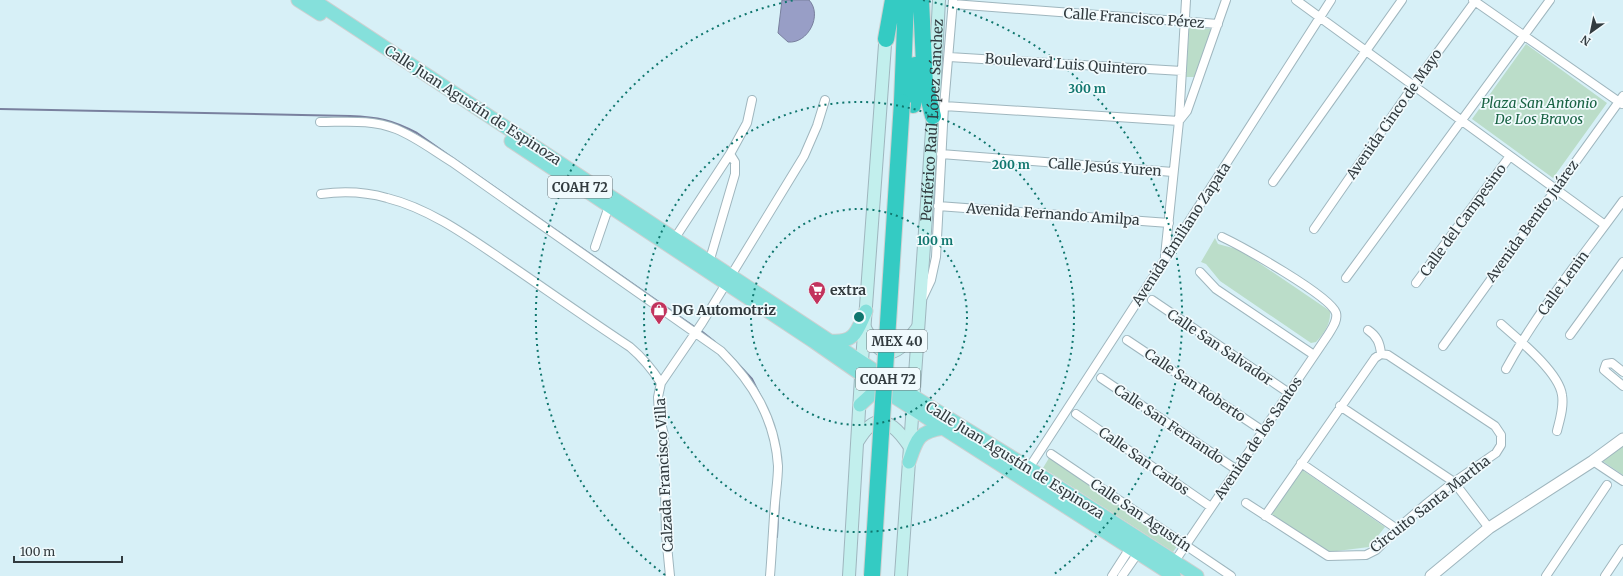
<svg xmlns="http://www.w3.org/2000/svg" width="1623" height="576" viewBox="0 0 1623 576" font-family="Merriweather,serif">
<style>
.green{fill:#bbddc9}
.water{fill:#989ec6;stroke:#79809e}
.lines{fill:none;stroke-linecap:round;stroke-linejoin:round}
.stream{stroke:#79809e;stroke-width:2}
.minor-casing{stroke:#9fb6be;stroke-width:10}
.tertiary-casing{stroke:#9fb6be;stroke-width:13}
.secondary-casing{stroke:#9fb6be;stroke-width:14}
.primary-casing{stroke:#ced0d1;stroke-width:15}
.motorway-casing{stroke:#ced0d1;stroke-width:18}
.minor{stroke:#fff;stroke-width:8}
.tertiary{stroke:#fff;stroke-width:11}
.secondary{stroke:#c2efed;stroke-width:12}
.primary{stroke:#85e0db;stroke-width:13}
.motorway{stroke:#34cbc3;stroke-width:16}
.motorway-bridge-casing{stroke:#ced0d1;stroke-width:18;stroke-linecap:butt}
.motorway-bridge{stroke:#34cbc3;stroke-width:16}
.ring{fill:none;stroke:#0f766e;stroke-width:2;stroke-dasharray:2 4}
.labels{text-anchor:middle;stroke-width:3.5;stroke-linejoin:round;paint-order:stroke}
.shield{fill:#f0fafd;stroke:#6b7478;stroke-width:1}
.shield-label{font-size:13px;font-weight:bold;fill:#323b3f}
.street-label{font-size:14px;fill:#323b3f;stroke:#f0fafd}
.park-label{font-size:14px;font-style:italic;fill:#196343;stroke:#f0fafd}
.poi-label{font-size:14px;font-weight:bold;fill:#323b3f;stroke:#f0fafd;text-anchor:start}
.centre{fill:#0f766e;stroke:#f0fafd;stroke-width:2}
.ring-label{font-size:12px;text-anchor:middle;font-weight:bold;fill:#0f766e;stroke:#f0fafd;stroke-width:3.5;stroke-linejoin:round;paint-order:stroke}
</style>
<rect width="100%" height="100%" fill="#d7f0f7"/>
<path class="green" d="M 1189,27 L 1213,29 L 1198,77 L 1186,77 Z
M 1526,44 L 1607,103 L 1553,178 L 1472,119 Z
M 1215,238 L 1218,244 L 1240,250 L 1330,311 C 1331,324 1324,333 1316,342 L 1311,343 L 1220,281 L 1206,264 L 1201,262 Z
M 1623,446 L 1623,475 L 1601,460 Z
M 1049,458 L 1178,545 L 1173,552 L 1043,468 Z
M 1301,469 L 1385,527 L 1369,547 L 1329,552 L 1271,514 Z"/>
<path class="water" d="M 782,0 L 809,0 C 823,15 808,44 788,42 L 778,33 Z"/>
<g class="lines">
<path class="stream" d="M 0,109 L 350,116 C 378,117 392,120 417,133 L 696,328
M 700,330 L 715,342
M 728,353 L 752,379 L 768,411
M 777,537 L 779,499"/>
<defs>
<path id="minor" d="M 1296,0 L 1605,225
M 1473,0 L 1622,104
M 953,4 L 1218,24
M 949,57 L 1182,71
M 944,106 L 1179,121 L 1187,111 L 1226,0
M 320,122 C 345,122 372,119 396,129 C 416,137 434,151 452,162 L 721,351 C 753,383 775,419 778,466 C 778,478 776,491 775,503 C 773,527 772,552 770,576
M 941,154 L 1173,172
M 1273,182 L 1402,0
M 321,194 C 343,191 366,192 387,198 C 431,209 470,238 507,263 C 548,291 589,320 630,347 C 643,358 652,369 661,383
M 938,206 L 1169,223
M 1314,229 L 1413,86 L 1476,0
M 673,241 L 730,154 L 747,123 L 752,100
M 595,247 L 610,203
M 1165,256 L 1179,121 L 1186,0
M 708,266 L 735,174 L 735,162 L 730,154
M 1200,272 L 1216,289 L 1314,355
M 1346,278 L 1550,0
M 1416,283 L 1510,156
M 923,297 L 931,280 L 936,257 L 944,106 L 953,0
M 1152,300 L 1289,393
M 1501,324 C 1518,339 1559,372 1562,395 C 1564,407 1560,419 1557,431
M 1368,330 C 1377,336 1380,343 1381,354
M 1570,335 L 1623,262
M 1127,340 L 1263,431
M 1443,346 L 1623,96
M 1506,369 C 1539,309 1583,256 1623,201
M 1623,372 L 1612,363 L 1606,364 L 1604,370 L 1623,386
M 1101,378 L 1237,470
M 1340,406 L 1454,482 L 1489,528
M 1076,414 L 1211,507
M 1051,454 L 1231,576
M 1593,461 L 1623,481
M 1301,463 L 1397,529
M 1029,468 L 1165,259 L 1331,0
M 1246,503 L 1328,556 L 1366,555 L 1376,550 L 1397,529 L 1425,505 L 1454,482 L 1496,453 L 1501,445 L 1501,435 L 1495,426 L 1388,355 L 1381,354 L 1375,358 L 1265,516
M 1175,561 L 1328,335 C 1332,328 1338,321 1336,313 C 1331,296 1241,246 1222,237
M 670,576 L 666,535 L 664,435 L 659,415 L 658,397 L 661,383 L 702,323 L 804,156 L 817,126 L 825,100
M 1112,576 L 1130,548
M 1122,576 L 1138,553
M 1546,576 L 1607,485
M 1605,576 L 1623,549"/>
<path id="tertiary" d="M 1431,576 L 1489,528 L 1593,461 L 1623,439"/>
<g id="secondary">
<path d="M 865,328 C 884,365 897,356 918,327"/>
<path d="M 858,441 C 861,436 865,430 870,426 C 886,413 902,435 910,447"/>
<path d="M 849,576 L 862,361 L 886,31"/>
<path id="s1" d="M 901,576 L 933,116 L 939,0"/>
</g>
<path id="primary" d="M 298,0 L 320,14
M 313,0 L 913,396 L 1029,468 L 1197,576
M 511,141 L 813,341 L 882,389 L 1174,576
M 831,341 C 856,343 857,330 866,311
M 860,405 L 872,394 L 882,389
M 909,462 C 917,439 918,432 943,428"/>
<path id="motorway" d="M 921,0 L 925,85 L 933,116
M 886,39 L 893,0
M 902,102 L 906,0
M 913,105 L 915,65"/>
</defs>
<use href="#minor" class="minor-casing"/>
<use href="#tertiary" class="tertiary-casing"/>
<use href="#secondary" class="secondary-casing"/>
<use href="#primary" class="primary-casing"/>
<use href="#motorway" class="motorway-casing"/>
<use href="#minor" class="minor"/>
<use href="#tertiary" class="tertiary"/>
<use href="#secondary" class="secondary"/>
<use href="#primary" class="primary"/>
<use href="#motorway" class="motorway"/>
<defs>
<path id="motorway-bridge" d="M 872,576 L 902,102"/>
</defs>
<use href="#motorway-bridge" class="motorway-bridge-casing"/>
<use href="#motorway-bridge" class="motorway-bridge"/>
</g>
<g class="ring">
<circle cx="859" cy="317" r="108"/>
<circle cx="859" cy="317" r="215"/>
<path d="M665 575A323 323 0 0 1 795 0M923 0A323 323 0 0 1 1053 575"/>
</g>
<defs>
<symbol id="supermarket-pin" viewBox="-11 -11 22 30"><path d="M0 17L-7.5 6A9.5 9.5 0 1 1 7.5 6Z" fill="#c2335d" stroke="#f0fafd"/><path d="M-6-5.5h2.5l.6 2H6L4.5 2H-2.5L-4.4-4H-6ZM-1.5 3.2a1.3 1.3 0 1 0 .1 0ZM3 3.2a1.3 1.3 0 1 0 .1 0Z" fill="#fff"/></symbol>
<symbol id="shop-pin" viewBox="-11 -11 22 30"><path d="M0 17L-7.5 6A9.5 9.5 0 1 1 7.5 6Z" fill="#c2335d" stroke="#f0fafd"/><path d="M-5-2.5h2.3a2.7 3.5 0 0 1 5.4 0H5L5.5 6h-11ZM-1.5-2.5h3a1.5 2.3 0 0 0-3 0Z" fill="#fff"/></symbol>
</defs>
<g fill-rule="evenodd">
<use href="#supermarket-pin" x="807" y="280" width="20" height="27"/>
<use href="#shop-pin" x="649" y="300" width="20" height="27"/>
</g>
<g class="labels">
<g class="shield">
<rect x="548" y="176" width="64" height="22" rx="3"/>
<rect x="867" y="330" width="60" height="22" rx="3"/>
<rect x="856" y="368" width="64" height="22" rx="3"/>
</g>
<g class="shield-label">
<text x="580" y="192">COAH 72</text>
<text x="897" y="346">MEX 40</text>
<text x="888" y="384">COAH 72</text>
</g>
<g class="street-label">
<text transform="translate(1134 18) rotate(4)" y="5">Calle Francisco Pérez</text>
<text transform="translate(1066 64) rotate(4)" y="5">Boulevard Luis Quintero</text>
<text transform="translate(473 105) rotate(33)" y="5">Calle Juan Agustín de Espinoza</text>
<text transform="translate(1394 114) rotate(-55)" y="5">Avenida Cinco de Mayo</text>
<text dy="5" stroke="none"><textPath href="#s1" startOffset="457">Periférico Raúl López Sánchez</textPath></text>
<text transform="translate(1105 167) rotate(4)" y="5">Calle Jesús Yuren</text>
<text transform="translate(1053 214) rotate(4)" y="5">Avenida Fernando Amilpa</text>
<text transform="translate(1463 220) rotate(-54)" y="5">Calle del Campesino</text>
<text transform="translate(1532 221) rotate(-54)" y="5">Avenida Benito Juárez</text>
<text transform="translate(1181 234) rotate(-57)" y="5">Avenida Emiliano Zapata</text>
<text transform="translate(1563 283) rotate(-54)" y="5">Calle Lenin</text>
<text transform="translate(1220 347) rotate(34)" y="5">Calle San Salvador</text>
<text transform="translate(1195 385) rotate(34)" y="5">Calle San Roberto</text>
<text transform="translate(1169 424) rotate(34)" y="5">Calle San Fernando</text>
<text transform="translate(1258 438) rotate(-56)" y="5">Avenida de los Santos</text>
<text transform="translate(1015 460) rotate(32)" y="5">Calle Juan Agustín de Espinoza</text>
<text transform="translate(1144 461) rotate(35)" y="5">Calle San Carlos</text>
<text transform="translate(664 475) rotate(-93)" y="5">Calzada Francisco Villa</text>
<text transform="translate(1430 504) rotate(-38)" y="5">Circuito Santa Martha</text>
<text transform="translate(1141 515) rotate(34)" y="5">Calle San Agustín</text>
</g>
<g class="park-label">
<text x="1539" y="108">Plaza San Antonio<tspan x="1539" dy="16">De Los Bravos</tspan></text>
</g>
<g class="poi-label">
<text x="830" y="295">extra</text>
<text x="672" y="315">DG Automotriz</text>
</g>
</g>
<circle cx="859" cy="317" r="6" class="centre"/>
<g class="ring-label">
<text x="1087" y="93">300 m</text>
<text x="1011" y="169">200 m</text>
<text x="935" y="245">100 m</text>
</g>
<g transform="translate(1591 32) rotate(213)" stroke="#f0fafd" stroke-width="3" paint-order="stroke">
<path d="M0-3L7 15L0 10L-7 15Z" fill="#323b3f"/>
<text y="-6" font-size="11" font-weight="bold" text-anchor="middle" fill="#323b3f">N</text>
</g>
<path d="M14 556v6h108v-6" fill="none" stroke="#323b3f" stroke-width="2"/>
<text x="20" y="556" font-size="12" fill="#323b3f" stroke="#f0fafd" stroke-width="3" paint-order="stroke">100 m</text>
</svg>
